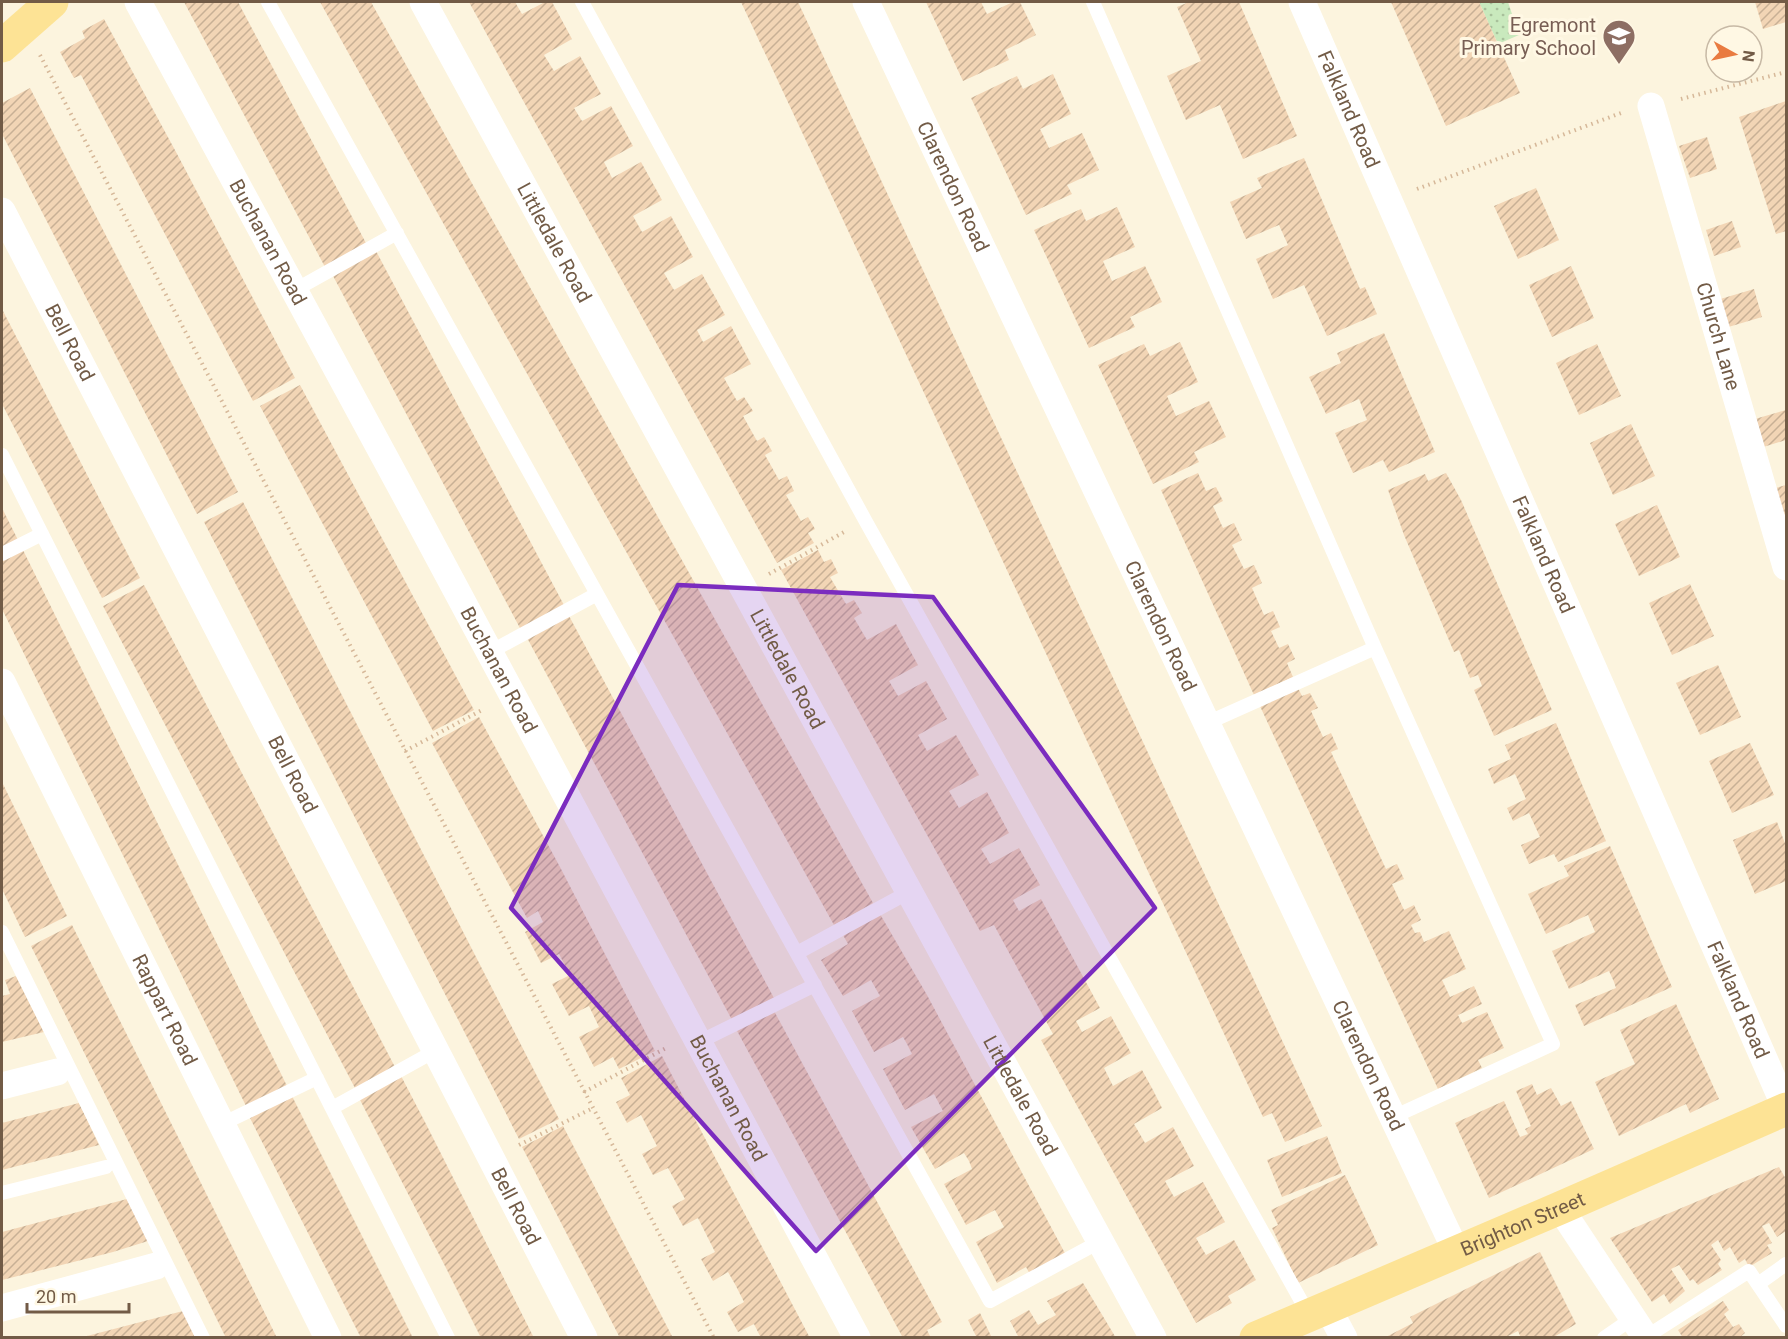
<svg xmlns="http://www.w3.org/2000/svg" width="1788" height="1339" viewBox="0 0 1788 1339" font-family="Roboto,sans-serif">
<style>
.grass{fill:url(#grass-dots)}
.building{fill:url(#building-hatch)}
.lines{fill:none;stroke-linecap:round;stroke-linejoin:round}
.path{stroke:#d6b899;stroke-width:4;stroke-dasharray:1.5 4.5;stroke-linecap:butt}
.lane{stroke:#fff;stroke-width:14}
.street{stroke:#fff;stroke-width:27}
.primary{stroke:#fde395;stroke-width:33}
.marked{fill:#7b2cbf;fill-opacity:0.2;stroke:#7b2cbf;stroke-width:4.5;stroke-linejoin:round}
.labels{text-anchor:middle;stroke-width:6;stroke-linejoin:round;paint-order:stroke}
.education-label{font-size:20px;fill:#785e54;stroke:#fff8e4;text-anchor:end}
.street-label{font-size:20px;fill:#725b46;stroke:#fff8e4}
</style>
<defs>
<pattern id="grass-dots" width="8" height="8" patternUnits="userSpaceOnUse" patternTransform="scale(1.5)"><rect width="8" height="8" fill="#c9e9bd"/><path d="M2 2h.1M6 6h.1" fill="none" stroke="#a8c09b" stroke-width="1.8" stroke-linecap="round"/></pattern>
<pattern id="building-hatch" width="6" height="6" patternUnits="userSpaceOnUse" patternTransform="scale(1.5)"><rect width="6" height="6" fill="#f2d5b5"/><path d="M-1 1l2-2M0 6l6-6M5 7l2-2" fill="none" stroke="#c8b095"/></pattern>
</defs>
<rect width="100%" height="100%" fill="#fcf4de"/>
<path class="grass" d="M 1479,2 L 1508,2 L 1519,35 L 1498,44 Z"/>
<path class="building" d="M 184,2 L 238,2 L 367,245 L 325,267 Z
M 320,2 L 371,2 L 873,903 L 834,925 Z
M 469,2 L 515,2 L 522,14 L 545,2 L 552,2 L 572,39 L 544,55 L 554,71 L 580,56 L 601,94 L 574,108 L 582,121 L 611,106 L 633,146 L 604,162 L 612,178 L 641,162 L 662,200 L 633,216 L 642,232 L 671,216 L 693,257 L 664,273 L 674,290 L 702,274 L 714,295 L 725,315 L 697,330 L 703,342 L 731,326 L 751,364 L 724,378 L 737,401 L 744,397 L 753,411 L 743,416 L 757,441 L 764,437 L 772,451 L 765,455 L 779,480 L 787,476 L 794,491 L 786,495 L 801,521 L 808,517 L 815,529 L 808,533 L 814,543 L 777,563 Z
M 741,2 L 798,2 L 1322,1126 L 1285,1142 L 1272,1113 L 1263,1117 Z
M 926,2 L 981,2 L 987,14 L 1013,2 L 1020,2 L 1036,35 L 1005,50 L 1009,60 L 963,81 Z
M 1189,2 L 1239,2 L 1297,136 L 1243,159 L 1220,105 L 1186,120 L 1167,76 L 1201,61 L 1177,7 Z
M 1391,2 L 1479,2 L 1520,93 L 1446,126 Z
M 1755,2 L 1786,2 L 1786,22 L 1763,29 Z
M 104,19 L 176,152 L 295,378 L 253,401 L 81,75 L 74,78 L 60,52 L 85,38 L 82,31 Z
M 1053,74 L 1071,114 L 1040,129 L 1043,135 L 1049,148 L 1082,133 L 1099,170 L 1067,185 L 1072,194 L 1026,215 L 971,98 L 1017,76 L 1023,89 Z
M 30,88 L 238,492 L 197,514 L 2,134 L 2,103 Z
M 1786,101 L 1786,231 L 1776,234 L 1739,117 Z
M 1707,137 L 1717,169 L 1690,178 L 1679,146 Z
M 1304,158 L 1360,289 L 1365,287 L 1377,314 L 1327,336 L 1304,285 L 1273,299 L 1256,259 L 1288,245 L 1279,225 L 1246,239 L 1230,202 L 1262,188 L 1257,178 Z
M 1536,188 L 1559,240 L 1518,259 L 1494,206 Z
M 1117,207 L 1135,247 L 1103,261 L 1112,281 L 1145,266 L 1162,302 L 1130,317 L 1135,327 L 1089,348 L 1034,230 L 1081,209 L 1086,221 Z
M 1732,221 L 1741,247 L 1714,256 L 1706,230 Z
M 376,251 L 565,607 L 521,630 L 332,274 Z
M 1571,266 L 1594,318 L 1552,337 L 1529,285 Z
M 1754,289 L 1762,317 L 1725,328 L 1717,300 Z
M 2,309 L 140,578 L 102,598 L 2,404 Z
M 1384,333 L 1435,452 L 1389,472 L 1383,460 L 1353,473 L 1335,433 L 1367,420 L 1359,399 L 1326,414 L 1309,377 L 1341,363 L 1337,353 Z
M 1180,342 L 1198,382 L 1167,396 L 1176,416 L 1209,401 L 1226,437 L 1194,452 L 1199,462 L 1153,484 L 1098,365 L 1144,344 L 1150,356 Z
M 1597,344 L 1621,396 L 1579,415 L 1556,363 Z
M 300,385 L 474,710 L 433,731 L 260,406 Z
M 1786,410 L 1786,440 L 1757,449 L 1748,421 Z
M 1631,424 L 1655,476 L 1613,495 L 1590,443 Z
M 1198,473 L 1206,491 L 1216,487 L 1223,501 L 1213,506 L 1223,528 L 1234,523 L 1242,540 L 1232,545 L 1244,569 L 1254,565 L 1262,583 L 1252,588 L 1264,615 L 1273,611 L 1280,627 L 1271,631 L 1279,648 L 1288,644 L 1295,659 L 1287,663 L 1293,677 L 1254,695 L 1161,490 Z
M 1446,473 L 1461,500 L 1552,710 L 1494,736 L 1474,690 L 1482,686 L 1478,675 L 1470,678 L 1459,650 L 1454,652 L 1404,535 L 1388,490 L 1425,474 L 1428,481 Z
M 1786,485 L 1786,514 L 1778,517 L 1769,490 Z
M 243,502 L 559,1119 L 519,1139 L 204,522 Z
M 1657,505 L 1680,557 L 1639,576 L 1615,524 Z
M 2,508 L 18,540 L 2,549 Z
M 22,548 L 287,1086 L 246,1106 L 2,609 L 2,558 Z
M 818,550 L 824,562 L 831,559 L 838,573 L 830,577 L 846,604 L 854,600 L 862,613 L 854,618 L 867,640 L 896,624 L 907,645 L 918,665 L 889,681 L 898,696 L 926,681 L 947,719 L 918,735 L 927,751 L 956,735 L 979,775 L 949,791 L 959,808 L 987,792 L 1009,833 L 981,849 L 986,857 L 990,864 L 1019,848 L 1040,885 L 1013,900 L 1019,911 L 1041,899 L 1100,1008 L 1076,1021 L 1082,1032 L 1111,1016 L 1131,1053 L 1104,1068 L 1113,1086 L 1142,1070 L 1153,1090 L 1162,1108 L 1134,1124 L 1145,1143 L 1173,1127 L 1194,1166 L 1165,1181 L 1174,1197 L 1203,1182 L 1225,1222 L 1196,1238 L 1206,1255 L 1234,1240 L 1256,1280 L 1228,1296 L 1232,1303 L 1196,1323 L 1041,1040 L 1053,1034 L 994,925 L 980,931 L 781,570 Z
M 1690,584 L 1714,636 L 1672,655 L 1649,603 Z
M 144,585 L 396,1069 L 356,1090 L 103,606 Z
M 568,614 L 774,998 L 732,1020 L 526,636 Z
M 1718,665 L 1741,717 L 1700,735 L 1676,683 Z
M 1297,686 L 1302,696 L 1310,693 L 1318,708 L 1311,711 L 1323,737 L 1331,733 L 1338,749 L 1331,752 L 1386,869 L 1397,864 L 1404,879 L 1392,884 L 1404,910 L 1414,905 L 1421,920 L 1411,925 L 1415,933 L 1420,932 L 1424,942 L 1449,931 L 1466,969 L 1442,980 L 1450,997 L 1474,986 L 1482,1004 L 1458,1015 L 1462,1023 L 1487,1012 L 1504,1048 L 1478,1060 L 1482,1068 L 1438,1089 L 1259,704 Z
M 479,717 L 560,867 L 655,1051 L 619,1069 L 613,1057 L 594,1067 L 579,1037 L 599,1027 L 589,1006 L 569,1016 L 552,984 L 570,975 L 559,954 L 541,963 L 525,932 L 543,922 L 538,911 L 527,918 L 432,743 Z
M 1556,723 L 1606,841 L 1558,862 L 1554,854 L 1529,864 L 1521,845 L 1540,837 L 1529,813 L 1513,821 L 1507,808 L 1526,799 L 1515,774 L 1494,784 L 1488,769 L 1511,759 L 1505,745 Z
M 1750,743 L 1774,795 L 1732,813 L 1709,761 Z
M 2,782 L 67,916 L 25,937 L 2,889 Z
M 1777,822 L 1786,846 L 1786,881 L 1755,894 L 1733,840 Z
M 1610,846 L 1672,987 L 1584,1026 L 1575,1005 L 1616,988 L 1614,982 L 1609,971 L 1569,989 L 1552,951 L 1595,932 L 1588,915 L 1546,934 L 1528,894 L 1569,876 L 1564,866 Z
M 880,914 L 927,995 L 1067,1257 L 1031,1276 L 1026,1267 L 997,1283 L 976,1242 L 1004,1227 L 995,1210 L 966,1225 L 944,1184 L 972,1169 L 969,1161 L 964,1153 L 935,1169 L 911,1127 L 943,1111 L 934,1094 L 905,1110 L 883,1069 L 912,1054 L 907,1044 L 903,1037 L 874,1052 L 852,1011 L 880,996 L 876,989 L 871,980 L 843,996 L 821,960 L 848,944 L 843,935 Z
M 72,925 L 198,1177 L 277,1338 L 226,1338 L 194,1273 L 31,946 Z
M 16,976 L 44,1032 L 2,1042 L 2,996 L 10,994 L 5,980 Z
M 1676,1004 L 1719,1099 L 1690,1113 L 1686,1104 L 1619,1136 L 1595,1082 L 1635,1064 L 1620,1030 Z
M 773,1009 L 942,1322 L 927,1330 L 931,1338 L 903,1338 L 736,1029 Z
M 662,1056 L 677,1085 L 810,1338 L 761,1338 L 754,1324 L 738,1332 L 727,1312 L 744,1302 L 736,1286 L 728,1272 L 713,1281 L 701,1259 L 715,1252 L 698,1218 L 683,1226 L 672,1206 L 685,1199 L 668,1168 L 653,1175 L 642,1154 L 657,1146 L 641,1115 L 627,1123 L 616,1102 L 630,1095 L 621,1078 Z
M 400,1074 L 426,1124 L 534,1338 L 481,1338 L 447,1270 L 358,1096 Z
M 1532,1084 L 1537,1095 L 1551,1088 L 1561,1106 L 1571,1101 L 1594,1149 L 1489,1198 L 1455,1123 L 1504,1101 L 1520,1137 L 1528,1134 L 1525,1129 L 1531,1126 L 1516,1091 Z
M 291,1094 L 413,1338 L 361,1338 L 249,1116 Z
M 79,1103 L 99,1145 L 2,1170 L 2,1123 Z
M 563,1126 L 589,1176 L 673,1338 L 620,1338 L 535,1172 L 522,1147 Z
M 1327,1136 L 1342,1173 L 1282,1197 L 1267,1160 Z
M 1779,1167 L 1786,1179 L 1786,1231 L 1777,1237 L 1769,1223 L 1762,1226 L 1772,1243 L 1767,1245 L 1772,1253 L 1749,1267 L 1745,1259 L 1739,1263 L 1730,1247 L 1724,1251 L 1718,1240 L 1711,1245 L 1721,1260 L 1718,1264 L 1722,1270 L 1698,1285 L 1693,1279 L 1690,1281 L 1679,1265 L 1671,1269 L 1685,1291 L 1670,1304 L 1664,1294 L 1652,1302 L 1610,1238 Z
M 1345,1175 L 1378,1245 L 1298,1283 L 1272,1228 L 1278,1225 L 1271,1210 Z
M 127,1199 L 148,1241 L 113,1252 L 2,1280 L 2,1232 Z
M 1540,1252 L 1576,1324 L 1552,1338 L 1521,1338 L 1518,1331 L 1504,1338 L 1384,1338 L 1413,1323 L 1410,1317 Z
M 1083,1283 L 1116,1338 L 1019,1338 L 1010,1321 L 1029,1310 L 1038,1325 L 1056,1315 L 1047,1301 Z
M 1723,1301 L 1729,1310 L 1724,1314 L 1733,1327 L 1739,1324 L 1745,1333 L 1739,1338 L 1683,1338 L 1678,1330 Z
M 183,1311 L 196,1338 L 84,1338 L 83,1337 Z
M 980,1313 L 992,1338 L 977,1338 L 968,1320 Z"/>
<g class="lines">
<path class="path" d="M 40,55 L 714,1338
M 1681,99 L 1786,72
M 1417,189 L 1621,113
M 769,574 L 844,532
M 405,751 L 484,709
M 584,1092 L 668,1047
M 519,1145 L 593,1108"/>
<path class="lane" d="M 268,2 L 990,1301 L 1101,1241
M 582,2 L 865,520 L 1309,1315
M 1093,2 L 1375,648
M 295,290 L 397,233
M 2,455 L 448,1338
M 2,554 L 42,534
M 490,652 L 597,594
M 1207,723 L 1375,648 L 1553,1044 L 1393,1117
M 2,932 L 203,1338
M 797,953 L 909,892
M 699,1042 L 815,985
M 332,1108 L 435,1051
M 222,1124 L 317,1078
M 2,1193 L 106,1167
M 1758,1284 L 1786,1264
M 1646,1337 L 1749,1271 L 1786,1326
M 1604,1338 L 1633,1318"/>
<g class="street">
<path id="s1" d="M 138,2 L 416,515 L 857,1338"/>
<path id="s2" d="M 423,2 L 1153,1338"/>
<path id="s3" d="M 866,2 L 1456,1251"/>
<path id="s4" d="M 1302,2 L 1786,1109"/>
<path id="s5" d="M 1651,106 L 1786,567"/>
<path id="s6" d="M 2,211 L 584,1338"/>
<path id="s7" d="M 2,682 L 328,1338"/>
<path d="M 2,1086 L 57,1072"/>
<path d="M 1560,1208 L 1646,1338"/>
<path d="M 2,1308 L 156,1266"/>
<path d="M 1328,1308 L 1344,1338"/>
</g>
<g class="primary">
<path d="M 2,46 L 52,2"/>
<path id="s8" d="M 1256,1338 L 1560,1208 L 1786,1109"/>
</g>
</g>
<path class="marked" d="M 678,585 L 933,597 L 1155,908 L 816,1251 L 511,908 Z"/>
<defs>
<symbol id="school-pin" viewBox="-11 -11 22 30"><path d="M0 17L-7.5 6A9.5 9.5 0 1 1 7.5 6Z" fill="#8d6e63" stroke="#fff8e4"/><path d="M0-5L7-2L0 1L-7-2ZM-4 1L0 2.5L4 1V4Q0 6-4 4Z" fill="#fff"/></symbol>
</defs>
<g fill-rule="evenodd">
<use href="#school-pin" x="1600" y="17" width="38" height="52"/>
</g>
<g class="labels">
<g class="education-label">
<text x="1596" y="32">Egremont<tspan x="1596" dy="23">Primary School</tspan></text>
</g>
<g class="street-label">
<text dy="7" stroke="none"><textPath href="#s4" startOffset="117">Falkland Road</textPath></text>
<text dy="7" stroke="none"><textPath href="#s3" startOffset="204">Clarendon Road</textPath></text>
<text dy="7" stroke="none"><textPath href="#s1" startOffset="273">Buchanan Road</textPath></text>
<text dy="7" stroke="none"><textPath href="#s2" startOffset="274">Littledale Road</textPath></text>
<text dy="7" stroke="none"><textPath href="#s5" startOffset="240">Church Lane</textPath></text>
<text dy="7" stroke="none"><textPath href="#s6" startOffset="148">Bell Road</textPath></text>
<text dy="7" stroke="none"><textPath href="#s4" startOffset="603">Falkland Road</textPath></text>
<text dy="7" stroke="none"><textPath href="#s3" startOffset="690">Clarendon Road</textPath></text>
<text dy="7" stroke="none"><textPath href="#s1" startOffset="759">Buchanan Road</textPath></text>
<text dy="7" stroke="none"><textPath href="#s2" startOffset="760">Littledale Road</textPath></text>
<text dy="7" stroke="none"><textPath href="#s6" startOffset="634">Bell Road</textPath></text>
<text dy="7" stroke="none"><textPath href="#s4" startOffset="1089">Falkland Road</textPath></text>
<text dy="7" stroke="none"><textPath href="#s7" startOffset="366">Rappart Road</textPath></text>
<text dy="7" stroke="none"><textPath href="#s3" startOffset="1176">Clarendon Road</textPath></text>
<text dy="7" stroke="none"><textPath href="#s2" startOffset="1246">Littledale Road</textPath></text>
<text dy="7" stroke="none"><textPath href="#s1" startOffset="1245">Buchanan Road</textPath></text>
<text dy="7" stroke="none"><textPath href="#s6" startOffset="1120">Bell Road</textPath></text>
<text dy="7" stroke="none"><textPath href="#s8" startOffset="290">Brighton Street</textPath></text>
</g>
</g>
<rect width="1788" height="1339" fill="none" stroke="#725b46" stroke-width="6"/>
<g transform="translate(1734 54) rotate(98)"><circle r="28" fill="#fff8e4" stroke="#c7b9a5" stroke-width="1.5"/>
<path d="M0-4.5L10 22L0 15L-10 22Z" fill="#e97b40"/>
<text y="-9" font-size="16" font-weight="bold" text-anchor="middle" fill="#725b46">N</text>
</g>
<path d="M27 1303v9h102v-9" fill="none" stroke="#725b46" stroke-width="3"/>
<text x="36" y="1303" font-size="18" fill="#725b46" stroke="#fff8e4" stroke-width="4.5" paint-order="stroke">20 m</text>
</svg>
